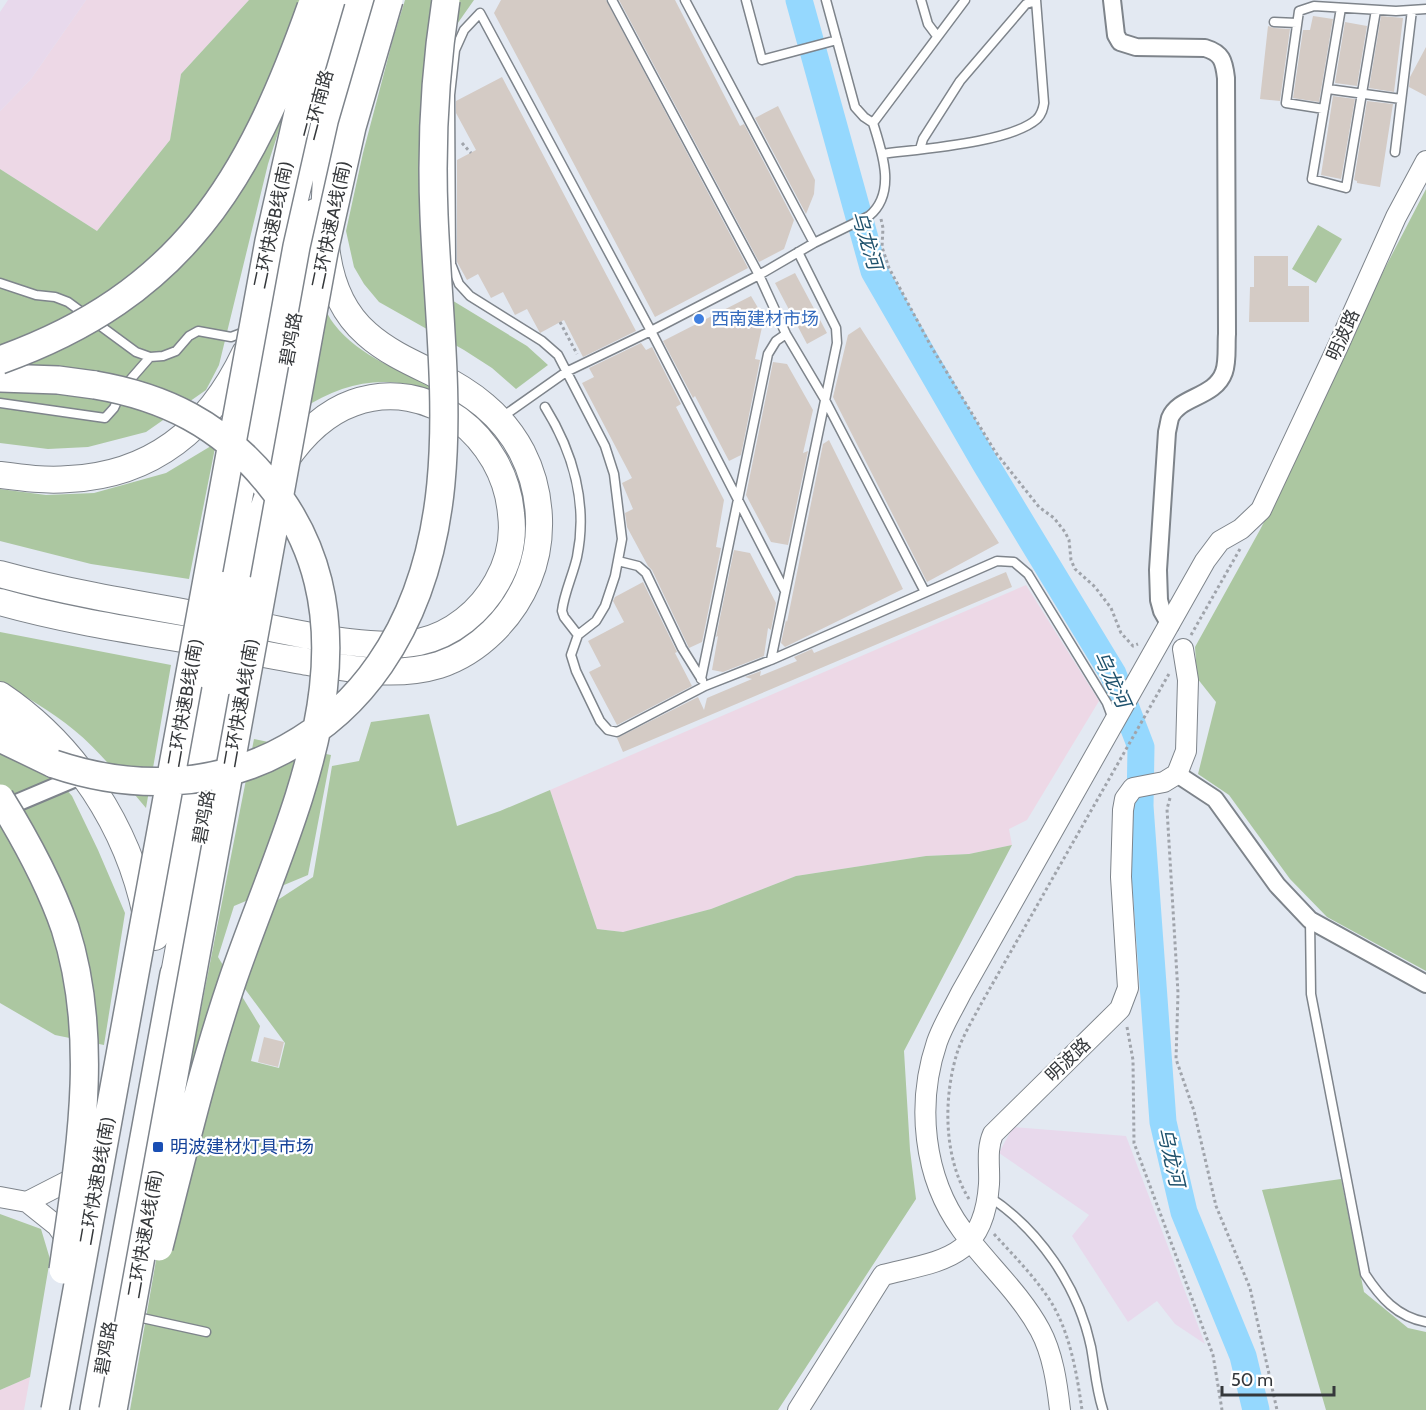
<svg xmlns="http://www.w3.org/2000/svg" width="1426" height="1410" viewBox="0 0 1426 1410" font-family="Cabin,'Noto Sans SC',sans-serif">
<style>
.commercial{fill:#edd8e6}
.industrial{fill:#e8d9ec}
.green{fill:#acc7a1}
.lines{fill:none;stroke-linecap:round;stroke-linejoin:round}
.river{stroke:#95d8fe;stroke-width:27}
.building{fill:#d4cbc5}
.service-casing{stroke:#7e848b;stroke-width:11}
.minor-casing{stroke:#7e848b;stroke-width:20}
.tertiary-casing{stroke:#7e848b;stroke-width:22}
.primary-casing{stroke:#7e848b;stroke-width:28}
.trunk-casing{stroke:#7e848b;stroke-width:30}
.path{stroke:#a0a4ab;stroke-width:3;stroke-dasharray:3 3;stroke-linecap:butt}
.service{stroke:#fff;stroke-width:8}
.minor{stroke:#fff;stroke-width:16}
.tertiary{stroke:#fff;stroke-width:20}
.primary{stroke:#fff;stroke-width:26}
.trunk{stroke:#fff;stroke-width:27}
.primary-bridge-casing{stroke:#7e848b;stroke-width:28;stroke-linecap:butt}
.trunk-bridge-casing{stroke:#7e848b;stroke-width:30;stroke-linecap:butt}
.primary-bridge{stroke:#fff;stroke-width:26}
.trunk-bridge{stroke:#fff;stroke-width:27}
.shop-dot{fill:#3f7fe0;stroke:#fff;stroke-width:2}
.transit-dot{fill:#1a4fb4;stroke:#fff;stroke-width:2}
.labels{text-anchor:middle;stroke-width:4.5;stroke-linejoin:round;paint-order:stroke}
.street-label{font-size:18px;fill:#35383b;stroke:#fff}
.shop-label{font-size:18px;fill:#366cbe;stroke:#fff;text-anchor:start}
.transit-label{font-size:18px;fill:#164399;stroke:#fff;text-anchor:start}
.water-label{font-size:20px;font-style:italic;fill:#1e516c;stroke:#fff}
</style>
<rect width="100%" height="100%" fill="#e3e9f2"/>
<path class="commercial" d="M 86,0 L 249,0 L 181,74 L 170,140 L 97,231 L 0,169 L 0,111 L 31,79 Z
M 1026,585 L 1099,701 L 1027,820 L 1009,829 L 1012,845 L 969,854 L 926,856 L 796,876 L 711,909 L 623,932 L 597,929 L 550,790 Z
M 30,1377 L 24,1410 L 0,1410 L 0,1390 Z"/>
<path class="industrial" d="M 8,0 L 86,0 L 31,79 L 0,111 L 0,12 Z
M 1013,1127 L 1126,1136 L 1205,1344 L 1175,1324 L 1157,1301 L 1128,1322 L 1072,1236 L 1089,1215 L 999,1153 Z"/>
<path class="green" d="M 249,0 L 321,0 L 268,164 L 219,365 L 206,390 L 146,432 L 88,447 L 48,449 L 0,443 L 0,169 L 97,231 L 170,140 L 181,74 Z
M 405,0 L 474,0 L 448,37 L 450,299 L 527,346 L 548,365 L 516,389 L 492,368 L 464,350 L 379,302 L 364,284 L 354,267 L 346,231 L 363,153 L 393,39 Z
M 1426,189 L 1426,971 L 1327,917 L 1290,879 L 1229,795 L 1198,774 L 1216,702 L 1197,678 L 1195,647 L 1261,528 L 1309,430 L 1343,349 Z
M 1318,225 L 1342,239 L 1316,283 L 1292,269 Z
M 322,304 C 326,310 329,318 334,324 C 359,357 404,372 440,390 L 439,393 C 388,374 346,380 301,410 Z
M 216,443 L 189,579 L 91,564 L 0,541 L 0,489 L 46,495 L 94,493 L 166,473 Z
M 0,632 L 171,665 L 146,808 C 123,781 101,752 74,730 C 51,711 25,696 0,682 Z
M 429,714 L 457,826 L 500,811 L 550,790 L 597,929 L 623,932 L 711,909 L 796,876 L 926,856 L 969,854 L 1012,845 L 904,1051 L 910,1150 L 916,1199 L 778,1410 L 130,1410 L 190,1065 L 254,739 L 331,755 L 308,875 L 234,906 L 218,957 L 260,1026 L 251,1061 L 279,1068 L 285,1043 L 242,985 L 270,905 L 313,877 L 332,766 L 359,761 L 371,722 Z
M 0,737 L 45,765 L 72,796 L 98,850 L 125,913 L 104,1045 L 55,1035 L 0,1003 Z
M 1341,1179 L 1364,1292 L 1408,1328 L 1426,1332 L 1426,1410 L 1326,1410 L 1262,1190 Z
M 0,1214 L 41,1229 L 50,1259 L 30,1377 L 0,1390 Z"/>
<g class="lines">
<path class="river" d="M 799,0 L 874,271 L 985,463 L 1113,674 L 1141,747 L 1140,806 L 1163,1122 L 1184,1212 L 1243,1356 L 1256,1410"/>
</g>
<path class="building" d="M 501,0 L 606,0 L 748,268 L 655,317 L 494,13 Z
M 619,0 L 675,0 L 740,126 L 744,124 L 794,220 L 784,249 L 759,262 Z
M 1313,16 L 1333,19 L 1319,102 L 1293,98 L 1303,30 L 1310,30 Z
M 1381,16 L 1403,18 L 1394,92 L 1369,88 Z
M 1345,22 L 1367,26 L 1357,86 L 1335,83 Z
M 1268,26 L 1274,28 L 1290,29 L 1280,101 L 1260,99 Z
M 1426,47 L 1426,96 L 1409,87 L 1410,77 Z
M 502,77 L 636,331 L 583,357 L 564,320 L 540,333 L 527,309 L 515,315 L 503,292 L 491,298 L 478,274 L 467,280 L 457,262 L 457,160 L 476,150 L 456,113 L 456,101 Z
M 1333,96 L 1355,99 L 1341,179 L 1321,175 Z
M 1367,101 L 1393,104 L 1380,187 L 1357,183 L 1357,181 L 1354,180 Z
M 778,106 L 815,180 L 814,194 L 806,214 L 755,118 Z
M 1254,256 L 1288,256 L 1288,286 L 1309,286 L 1309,322 L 1249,322 L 1250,287 L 1254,287 Z
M 795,273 L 827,333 L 807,344 L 775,283 Z
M 751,296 L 764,318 L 755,359 L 760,360 L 741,455 L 729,461 L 695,396 L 693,398 L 663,341 Z
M 860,327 L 999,543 L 927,582 L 833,397 L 848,335 Z
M 641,343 L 646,350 L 652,347 L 681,404 L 676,407 L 724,500 L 716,547 L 721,548 L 702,642 L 689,648 L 652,570 L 648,566 L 627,527 L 625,513 L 633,509 L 622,483 L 632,478 L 582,383 L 594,377 L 589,368 Z
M 773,362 L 787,364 L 813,410 L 803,453 L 808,451 L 788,545 L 771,542 L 746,495 Z
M 829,440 L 903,589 L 785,647 L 781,643 L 786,620 L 787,622 L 823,444 Z
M 734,550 L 750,553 L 776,603 L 771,630 L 768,628 L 764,656 L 723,672 L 712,670 L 718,636 L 716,637 Z
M 1006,572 L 1012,587 L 623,752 L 617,738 L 698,697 L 704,710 L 707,698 L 752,679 L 745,677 L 761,671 L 760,676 L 797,661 L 794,657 L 812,649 L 814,653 Z
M 643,582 L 677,652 L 675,653 L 692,686 L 617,725 L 589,672 L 601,666 L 588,641 L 624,622 L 613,601 L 615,597 Z
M 264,1037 L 284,1042 L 278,1067 L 258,1062 Z"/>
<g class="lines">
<defs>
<path id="service" d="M 612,0 L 759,275 L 786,334 L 824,398 L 925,592
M 685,0 L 814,243
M 746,0 L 762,60 L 837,40
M 826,0 L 855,107 L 864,117 L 873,123
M 921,0 L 928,24 L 937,36
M 1341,8 L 1312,179 L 1346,188 L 1376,10
M 1274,22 L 1297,23
M 1328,89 L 1401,99
M 1324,109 L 1286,103 L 1299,11 L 1314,6 L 1396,11 L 1426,9
M 920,149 L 923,139 L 960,81 L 1026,4 L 1036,1
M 1395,152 L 1412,10
M 882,154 C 919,149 1010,143 1037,119 C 1042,114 1043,109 1044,103 L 1036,0
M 0,283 L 36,295 L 55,297 L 68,302 L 136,352 L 150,357 L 163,356 L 176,351 L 189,336 L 198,331 L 231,337 L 247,331
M 0,403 L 105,418 L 114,408 L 123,388 L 150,357
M 545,407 C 573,452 588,504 577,557 C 573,575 564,593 562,611 L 564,617 L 578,635
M 502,417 L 566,372 L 651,331 L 759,275 L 814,243 L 869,216 C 897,193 882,152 873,123 L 965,0
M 618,561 L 638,566 L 646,573 L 682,648 L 702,680
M 785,591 L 651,331 L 480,13 L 464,30 L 455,50 L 450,95 L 451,264 L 459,284 L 470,296 L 542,341 L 558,355 L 605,446 L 614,474 L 622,539 L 615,576 L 605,606 L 596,621 L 578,635 L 571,655 L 576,671 L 600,721 L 608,730 L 617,732 L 705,686 L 771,660 L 997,561 L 1014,562 L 1028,574 L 1107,703 L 1113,719
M 771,660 L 837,343 L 836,328 L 798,252
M 701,679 L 768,354 L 776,341 L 786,334
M 1310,920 L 1311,994 L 1365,1274 C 1380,1297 1397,1317 1426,1322
M 988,1196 C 1039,1229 1078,1286 1091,1347 C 1095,1369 1096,1389 1103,1410
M 133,1316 L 206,1332"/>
<path id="minor" d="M 1112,0 L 1116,35 L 1120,42 L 1136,47 L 1205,48 C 1222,53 1224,61 1226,78 L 1227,334 C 1226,346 1228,361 1224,372 C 1215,398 1179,396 1170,418 C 1169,422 1168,428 1167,432 L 1158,570 L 1159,600 L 1162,611 L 1170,625
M 1177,774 L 1215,799 L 1277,885 L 1310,920 L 1426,984
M 0,810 L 83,775"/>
<path id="tertiary" d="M 0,1197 L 27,1202 L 57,1226 L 71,1246
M 27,1202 L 68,1181 L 84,1169
M 798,1410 L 883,1275 C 943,1260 984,1259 989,1184 C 990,1167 986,1150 993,1134 L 1120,1009 L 1128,988 L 1121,877 L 1123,810 L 1125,799 L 1133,788 L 1164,782 L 1177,774 L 1186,751 L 1188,680 L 1183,649
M 1060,1410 C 1057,1384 1053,1354 1040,1330 C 1020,1293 987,1264 962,1230 C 923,1177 916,1104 937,1042 C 943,1025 953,1009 961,993 L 1205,561 L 1220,541 L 1241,529 L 1261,510 L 1339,344 L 1396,217 L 1426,161"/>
<path id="primary" d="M 325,170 L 345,90 L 372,0
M 0,475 C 23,478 46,481 69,479 C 153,475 210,427 245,353
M 264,485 L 315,212
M 0,574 C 80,596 162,608 244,623 C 295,632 368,652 419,642 C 452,635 481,611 497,582 C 509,561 514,537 511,514 C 505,438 429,375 353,403 C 325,413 302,436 285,461 C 268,488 259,520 252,551
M 223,585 L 294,203 L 323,84 L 348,0
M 245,589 L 255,533
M 0,602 C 67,621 137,631 205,643 C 239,650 274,656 308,662 C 351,669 396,678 439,665 C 479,652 512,618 528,580 C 545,540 542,491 522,452 C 502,414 471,392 433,373 C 410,362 386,351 367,334 C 316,290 323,214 328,153
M 0,695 C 75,745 128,827 146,915
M 0,722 L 46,744
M 155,937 L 176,846 L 207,675
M 174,974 L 228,681"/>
<path id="trunk" d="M 0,378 L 58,380 L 95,385
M 0,738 L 54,764
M 94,1410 L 174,974"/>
</defs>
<use href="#service" class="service-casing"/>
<use href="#minor" class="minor-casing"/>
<use href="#tertiary" class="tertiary-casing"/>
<use href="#primary" class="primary-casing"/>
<use href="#trunk" class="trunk-casing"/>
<path class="path" d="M 462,143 L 471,153
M 881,219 L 883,228 L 882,247 L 889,268 L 932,348 L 996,453 L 1039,507 L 1054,518 L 1065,532 L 1069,540 L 1071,560 L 1075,569 L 1095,587 L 1111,608 L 1121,633 L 1133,646 L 1138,644
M 560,322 L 577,354
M 1191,635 L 1240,549
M 1170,798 L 1167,809 L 1178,993 L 1176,1059 L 1194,1111 L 1216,1206 L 1250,1288 L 1277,1410
M 1127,1027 L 1133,1060 L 1134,1143 L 1213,1355 L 1222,1410
M 969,1199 C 943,1157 943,1096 958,1050 C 964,1034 973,1019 981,1004 L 1170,672
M 994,1234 C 1014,1256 1035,1277 1051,1302 C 1070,1333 1077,1374 1082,1410"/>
<use href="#service" class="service"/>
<use href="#minor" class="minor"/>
<use href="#tertiary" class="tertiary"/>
<use href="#primary" class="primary"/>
<use href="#trunk" class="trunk"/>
<defs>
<path id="primary-bridge" d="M 207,675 L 223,585
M 228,681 L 245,589"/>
<path id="trunk-bridge" d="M 0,360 C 182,295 249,181 311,7
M 95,385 C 165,397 221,425 267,481 C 392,633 287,821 233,979 C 203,1067 182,1157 159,1247
M 54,764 C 131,790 214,789 287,748 C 324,728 356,699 380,664 C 471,532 440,365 434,215 C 431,143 435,71 446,0
M 0,798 C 26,840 49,882 65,928 C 101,1040 79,1157 63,1270
M 55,1410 L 269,241 L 298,113 L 331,0
M 113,1410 L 324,252 L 352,127 L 389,0"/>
</defs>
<use href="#primary-bridge" class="primary-bridge-casing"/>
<use href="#trunk-bridge" class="trunk-bridge-casing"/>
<use href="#primary-bridge" class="primary-bridge"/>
<use href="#trunk-bridge" class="trunk-bridge"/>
</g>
<circle class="shop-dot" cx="699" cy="319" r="6"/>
<rect class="transit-dot" x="152" y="1141" width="12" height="12" rx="3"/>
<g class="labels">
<g class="street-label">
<text transform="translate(318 105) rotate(-75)" y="6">二环南路</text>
<text transform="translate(273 225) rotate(-78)" y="6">二环快速B线(南)</text>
<text transform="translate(331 225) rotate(-78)" y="6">二环快速A线(南)</text>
<text transform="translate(1343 335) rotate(-66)" y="6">明波路</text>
<text transform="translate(291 339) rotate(-80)" y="6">碧鸡路</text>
<text transform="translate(185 703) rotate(-80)" y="6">二环快速B线(南)</text>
<text transform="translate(241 703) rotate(-80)" y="6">二环快速A线(南)</text>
<text transform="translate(204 817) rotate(-80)" y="6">碧鸡路</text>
<text transform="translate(1068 1060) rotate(-44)" y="6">明波路</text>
<text transform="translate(97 1181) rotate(-80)" y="6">二环快速B线(南)</text>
<text transform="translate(145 1234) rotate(-80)" y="6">二环快速A线(南)</text>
<text transform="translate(106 1348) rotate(-80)" y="6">碧鸡路</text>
</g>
<g class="shop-label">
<text x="711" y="325">西南建材市场</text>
</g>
<g class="transit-label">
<text x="170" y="1153">明波建材灯具市场</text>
</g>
<g class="water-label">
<text transform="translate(867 240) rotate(73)" y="7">乌龙河</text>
<text transform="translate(1112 679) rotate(65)" y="7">乌龙河</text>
<text transform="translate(1171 1157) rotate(77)" y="7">乌龙河</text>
</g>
</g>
<path d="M1222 1386v9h112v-9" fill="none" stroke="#35383b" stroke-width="3"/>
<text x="1231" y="1386" font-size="18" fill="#35383b" stroke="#ffffff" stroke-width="4.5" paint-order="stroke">50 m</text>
</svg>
